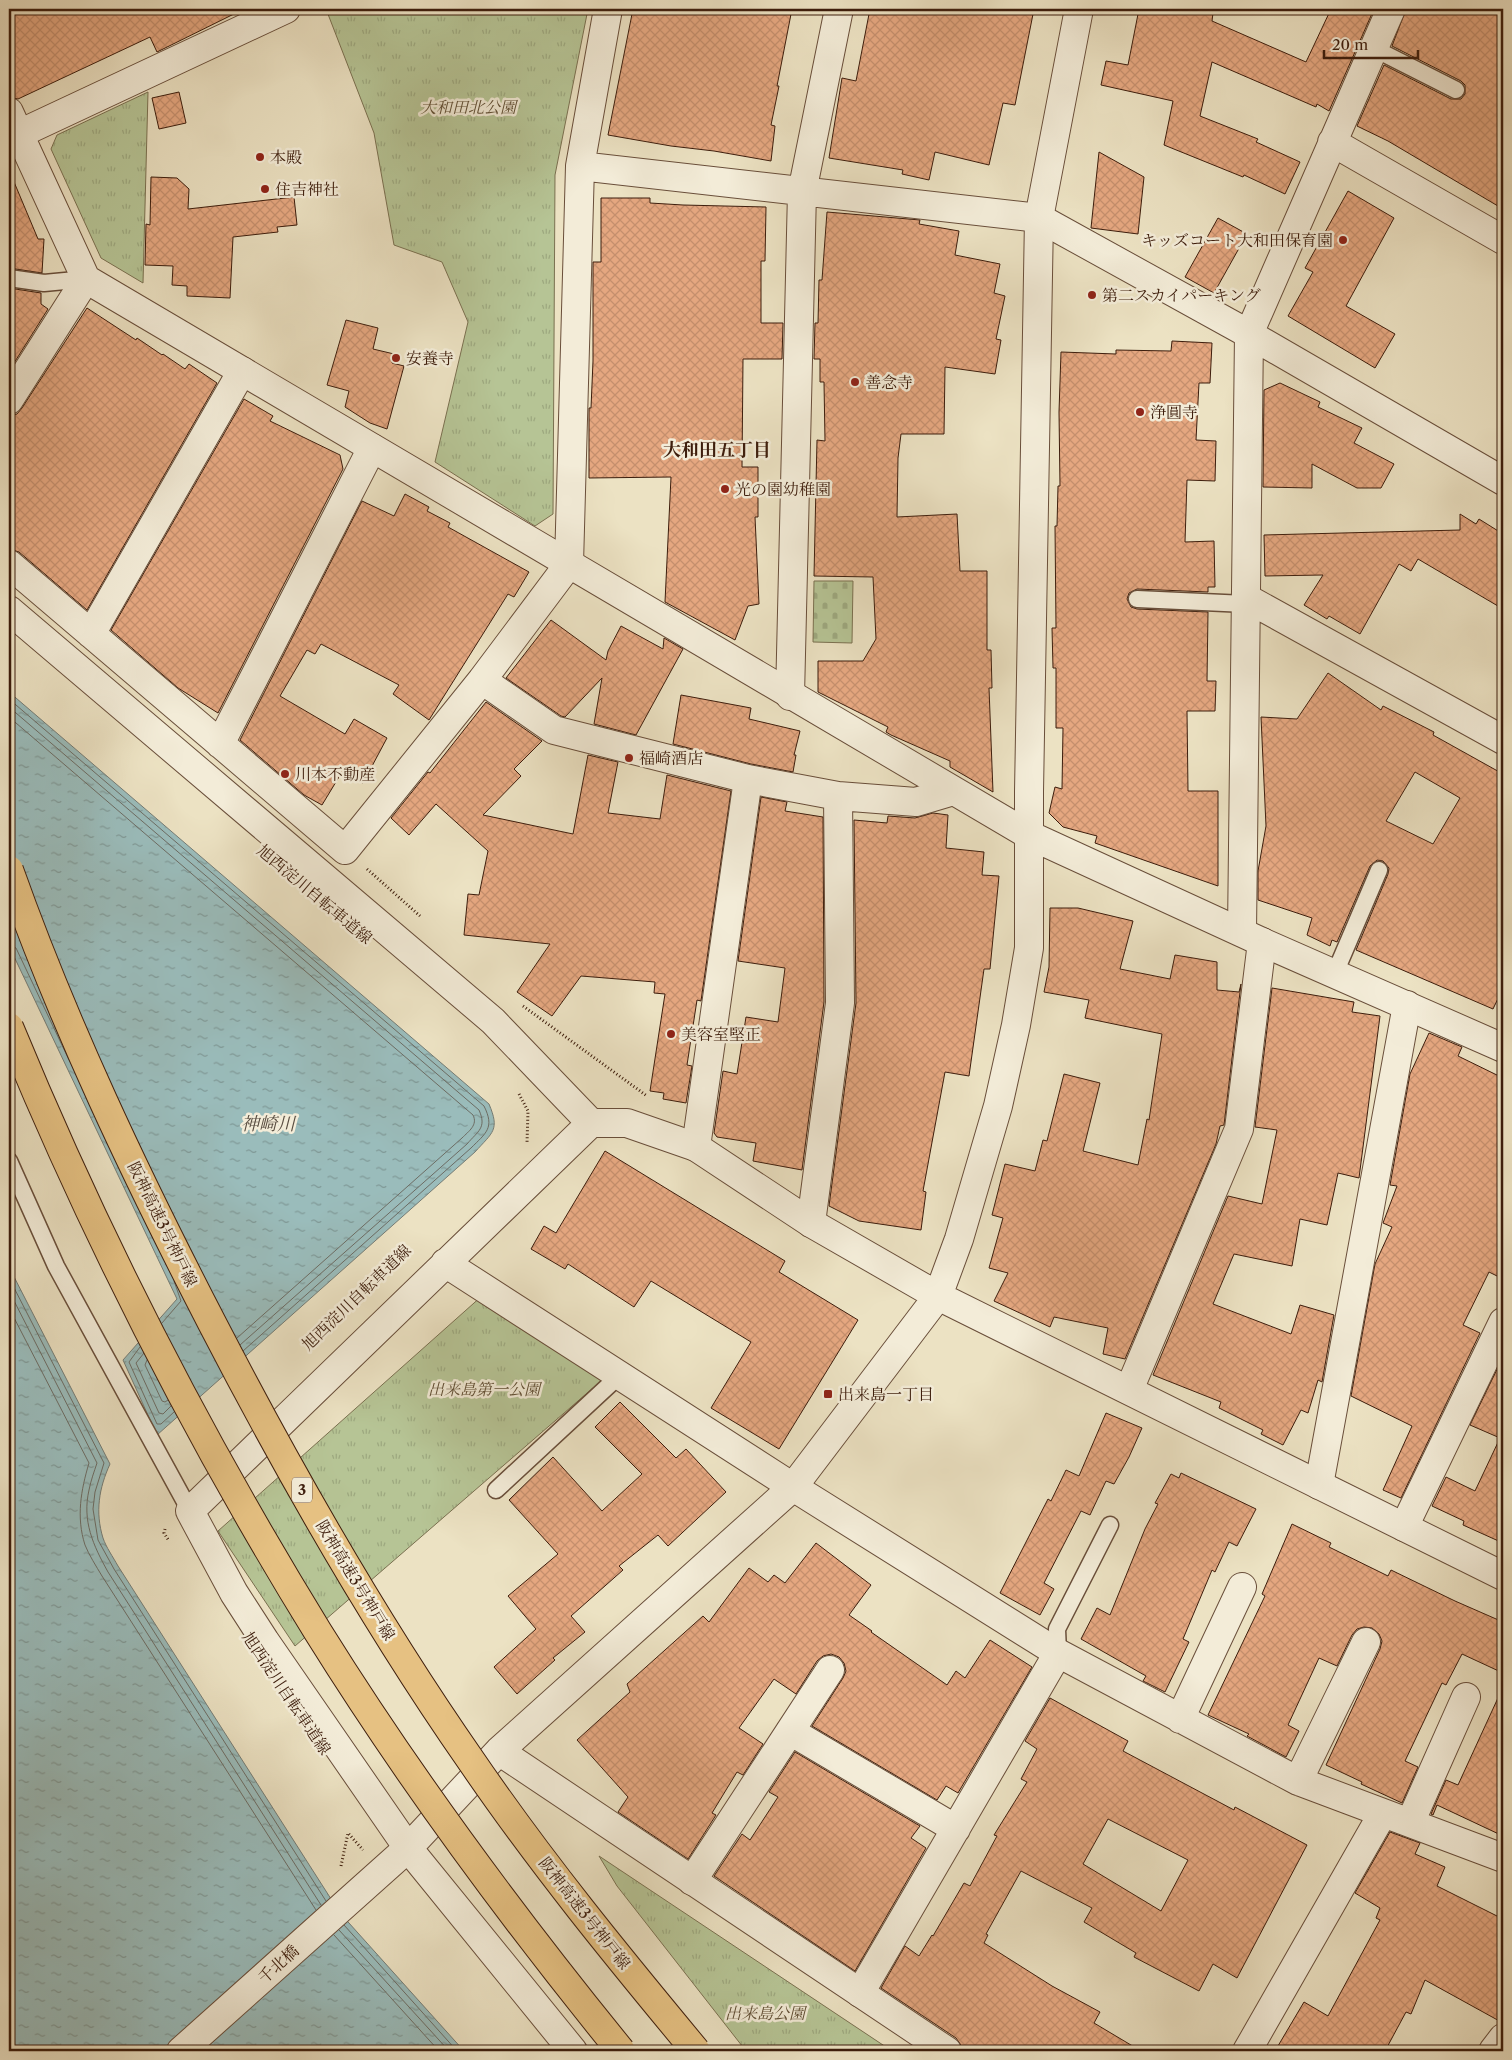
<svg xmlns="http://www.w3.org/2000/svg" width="1512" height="2060" viewBox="0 0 1512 2060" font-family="'Libre Caslon Text','Noto Serif JP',serif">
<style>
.cemetery{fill:url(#cemetery-stones);stroke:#7a7050}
.park{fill:url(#park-tufts);stroke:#7a7050}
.water{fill:url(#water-ripples);stroke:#757c75}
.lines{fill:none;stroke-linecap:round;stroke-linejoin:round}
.shore{stroke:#6c6c64;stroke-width:1}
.building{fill:url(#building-cross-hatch);stroke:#3d1d0c;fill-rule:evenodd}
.service-casing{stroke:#694e3a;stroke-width:19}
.minor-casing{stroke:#694e3a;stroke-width:30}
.tertiary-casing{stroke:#694e3a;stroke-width:30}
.path{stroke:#3d1d0c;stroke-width:3;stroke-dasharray:1 2.5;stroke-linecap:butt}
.service{stroke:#f3ecd8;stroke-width:16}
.minor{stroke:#f3ecd8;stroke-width:28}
.tertiary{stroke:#f3ecd8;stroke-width:28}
.motorway-bridge-casing{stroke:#3d1d0c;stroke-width:30;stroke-linecap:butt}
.motorway-bridge{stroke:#e6c182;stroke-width:28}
.poi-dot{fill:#8f2418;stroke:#f3ecd8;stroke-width:2}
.labels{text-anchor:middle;stroke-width:5;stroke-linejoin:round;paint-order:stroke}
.shield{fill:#f3ecd8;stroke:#745b49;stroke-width:1}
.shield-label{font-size:15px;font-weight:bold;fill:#3d1d0c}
.park-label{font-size:16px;font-style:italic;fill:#614f35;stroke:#f3ecd8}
.poi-label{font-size:16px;fill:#3d1d0c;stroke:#f3ecd8;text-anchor:start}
.street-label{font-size:16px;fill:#3d1d0c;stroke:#f3ecd8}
.neighbourhood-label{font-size:18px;font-weight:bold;fill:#3d1d0c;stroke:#f3ecd8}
.water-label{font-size:18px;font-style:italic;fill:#594d41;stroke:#f3ecd8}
</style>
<defs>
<pattern id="cemetery-stones" width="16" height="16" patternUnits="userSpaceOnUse" patternTransform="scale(1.25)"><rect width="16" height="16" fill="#b6c495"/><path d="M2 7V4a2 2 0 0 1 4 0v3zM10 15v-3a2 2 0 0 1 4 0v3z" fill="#9da87f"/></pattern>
<pattern id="park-tufts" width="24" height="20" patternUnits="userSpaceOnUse" patternTransform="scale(1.25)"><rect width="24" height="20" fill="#b6c495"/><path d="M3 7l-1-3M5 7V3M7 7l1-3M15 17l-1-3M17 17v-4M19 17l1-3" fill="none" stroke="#9da87f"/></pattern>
<pattern id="water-ripples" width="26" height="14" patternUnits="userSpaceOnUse" patternTransform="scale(1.25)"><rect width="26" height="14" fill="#9abcbb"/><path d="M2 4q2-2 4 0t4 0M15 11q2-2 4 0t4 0" fill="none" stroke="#7f9896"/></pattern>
<pattern id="building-cross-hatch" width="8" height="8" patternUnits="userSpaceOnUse" patternTransform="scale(1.25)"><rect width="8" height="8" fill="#e5a780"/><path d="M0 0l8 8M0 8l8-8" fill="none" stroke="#c58f6d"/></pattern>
</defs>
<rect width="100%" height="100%" fill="#ece2c3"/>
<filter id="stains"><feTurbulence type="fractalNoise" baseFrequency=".004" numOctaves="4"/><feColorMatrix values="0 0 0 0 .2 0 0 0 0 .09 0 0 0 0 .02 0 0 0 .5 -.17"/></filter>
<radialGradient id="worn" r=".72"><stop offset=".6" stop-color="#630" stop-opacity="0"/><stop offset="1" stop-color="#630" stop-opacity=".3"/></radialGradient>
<path class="cemetery" d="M 814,581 L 853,581 L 852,643 L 813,642 Z"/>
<path class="park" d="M 326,9 L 588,9 L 555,175 L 553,514 L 535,526 L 435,462 L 468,322 L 442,262 L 394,245 L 374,133 Z
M 148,92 L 143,283 L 101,258 L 51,149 L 57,135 Z
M 483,1295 L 608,1375 L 295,1646 L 218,1531 Z
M 599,1856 L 892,2051 L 746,2051 L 617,1886 Z"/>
<path class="water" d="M 9,692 L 489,1104 C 500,1130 493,1132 475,1152 L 157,1435 L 123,1360 L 177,1299 L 9,946 Z
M 9,1267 L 110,1464 C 99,1488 95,1512 103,1538 C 106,1547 113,1557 118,1566 L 340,1913 L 464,2051 L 9,2051 Z"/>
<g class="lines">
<path class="shore" d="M 9,699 L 484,1106 C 495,1128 486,1133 471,1148 L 243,1351
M 9,707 L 479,1110 C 487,1128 478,1131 467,1144 L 240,1345
M 9,717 L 473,1115 C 478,1125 469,1131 462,1138 L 237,1338
M 9,945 L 16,948 L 69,1060
M 9,1278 L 104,1463 L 95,1492 L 93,1509 L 98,1540 L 114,1569 L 326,1901
M 9,1291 L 97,1463 C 94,1472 91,1480 89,1490 C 82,1521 93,1545 108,1572 L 321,1905
M 9,1308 L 89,1463 C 81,1490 76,1517 85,1545 C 89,1555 96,1566 102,1576 L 316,1910
M 162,1323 L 181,1301 L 174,1281
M 140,1347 L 129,1362 L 157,1424 L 161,1424 L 174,1412
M 144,1353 L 136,1363 L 159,1413 L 163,1414 L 171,1406
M 147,1360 L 145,1365 L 162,1401 L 165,1402 L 168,1400
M 344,1925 L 457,2051
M 339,1930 L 449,2051
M 334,1935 L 439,2051"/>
</g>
<path class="building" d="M 9,9 L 244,9 L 157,52 L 150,37 L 18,99 L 9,97 Z
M 633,9 L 792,9 L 777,86 L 779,86 L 771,125 L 775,126 L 771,161 L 714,151 L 671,146 L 608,135 Z
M 870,9 L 1034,9 L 1015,105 L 1003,103 L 989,165 L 935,152 L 929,180 L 902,174 L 903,170 L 829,158 L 842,78 L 856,81 Z
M 1139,9 L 1191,9 L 1213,13 L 1212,21 L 1306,62 L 1331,9 L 1374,9 L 1329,111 L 1317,104 L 1316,107 L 1212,62 L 1200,116 L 1258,139 L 1256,142 L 1300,162 L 1285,194 L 1244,175 L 1243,177 L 1164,145 L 1173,101 L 1101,85 L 1106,61 L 1128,65 Z
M 1406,9 L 1503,9 L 1503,209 L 1388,141 L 1357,126 L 1384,65 L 1451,99 L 1461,99 L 1465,94 L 1465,85 L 1461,81 L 1392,46 Z
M 179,92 L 186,123 L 159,129 L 152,98 Z
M 1099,152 L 1144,177 L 1138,234 L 1091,228 Z
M 9,170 L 38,239 L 44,239 L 42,273 L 9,268 Z
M 151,177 L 177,178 L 189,189 L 188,209 L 294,197 L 297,225 L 277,227 L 278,232 L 233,237 L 230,298 L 187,296 L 187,286 L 172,285 L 173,266 L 145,265 L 146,224 L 150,225 Z
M 1348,191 L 1394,218 L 1346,306 L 1395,334 L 1375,368 L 1288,316 L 1313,272 L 1305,268 Z
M 601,198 L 650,198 L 650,203 L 683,205 L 766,207 L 765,261 L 761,261 L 761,323 L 783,323 L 782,359 L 743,359 L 742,467 L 758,467 L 758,517 L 755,517 L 759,604 L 748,606 L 735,640 L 665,602 L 671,477 L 589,478 L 589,408 L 591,408 L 593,361 L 593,262 L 601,262 Z
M 827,212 L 920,220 L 919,224 L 959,231 L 955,255 L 1000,264 L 994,293 L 1005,296 L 996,339 L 1001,340 L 995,374 L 945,367 L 944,434 L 901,434 L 898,458 L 897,517 L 957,514 L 960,571 L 987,571 L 987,650 L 991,650 L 992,688 L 989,688 L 993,792 L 950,767 L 950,761 L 891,735 L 886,732 L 888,727 L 818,692 L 818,661 L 863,661 L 876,639 L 873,577 L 814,576 L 817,440 L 825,441 L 824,382 L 820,382 L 820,359 L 814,359 L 815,323 L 818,323 L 819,280 L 822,280 Z
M 1218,218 L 1247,234 L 1214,293 L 1185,277 Z
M 9,288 L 41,293 L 41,304 L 48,309 L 9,371 Z
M 87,308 L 136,340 L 137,338 L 162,355 L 163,354 L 185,369 L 189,364 L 217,383 L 87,610 L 19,552 L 9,549 L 9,416 L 17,414 L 22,408 Z
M 346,320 L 378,328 L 373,349 L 394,354 L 392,363 L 404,366 L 387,429 L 370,423 L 345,407 L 349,391 L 327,385 Z
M 1172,341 L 1212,343 L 1210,383 L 1199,383 L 1196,440 L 1216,441 L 1215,481 L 1187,480 L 1185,542 L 1214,541 L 1215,587 L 1208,587 L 1208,592 L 1137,589 L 1129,593 L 1127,599 L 1131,607 L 1137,609 L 1208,612 L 1207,681 L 1216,681 L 1215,711 L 1187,711 L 1188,791 L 1218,791 L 1218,886 L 1095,843 L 1097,836 L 1063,827 L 1049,813 L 1055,787 L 1062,789 L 1063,728 L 1056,728 L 1056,668 L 1053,668 L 1052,628 L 1056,628 L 1055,526 L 1057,526 L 1058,486 L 1060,486 L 1059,412 L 1061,352 L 1116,354 L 1116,350 L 1171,351 Z
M 1280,383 L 1320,402 L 1318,407 L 1362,428 L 1354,443 L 1394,464 L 1381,488 L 1357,488 L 1312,464 L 1312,488 L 1263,487 L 1264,390 Z
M 244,399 L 273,416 L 270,421 L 340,455 L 343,469 L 218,713 L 178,688 L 111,630 Z
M 405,494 L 429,507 L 427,511 L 450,523 L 448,527 L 529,572 L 514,597 L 508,594 L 429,720 L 393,694 L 399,685 L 321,644 L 315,654 L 307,650 L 280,696 L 345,734 L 354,719 L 387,738 L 363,783 L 342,772 L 322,805 L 304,795 L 240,740 L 362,501 L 394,516 Z
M 1460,514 L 1476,524 L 1479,519 L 1503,534 L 1503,609 L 1418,559 L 1411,571 L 1399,564 L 1360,634 L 1329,616 L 1327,619 L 1304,605 L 1323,575 L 1265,576 L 1264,535 L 1460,530 Z
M 551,620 L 606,660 L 608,651 L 621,626 L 663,649 L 664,638 L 683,649 L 636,735 L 594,724 L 602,678 L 565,717 L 561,716 L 506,678 Z
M 1328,673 L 1381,710 L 1383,706 L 1434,732 L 1433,735 L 1503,774 L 1503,988 L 1493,1009 L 1356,950 L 1388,874 L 1389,868 L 1383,861 L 1377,860 L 1370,866 L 1337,942 L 1332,940 L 1330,946 L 1307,935 L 1312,918 L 1258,900 L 1258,871 L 1266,826 L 1261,717 L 1297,719 ZM 1415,772 L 1460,798 L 1433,844 L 1386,821 Z
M 681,695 L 751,708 L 749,719 L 800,731 L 794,755 L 796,755 L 793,772 L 751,764 L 673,744 Z
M 486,702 L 542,741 L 514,769 L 521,776 L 483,815 L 573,834 L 588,755 L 618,762 L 608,813 L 660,819 L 667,775 L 731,791 L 701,1001 L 697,1000 L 687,1065 L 692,1066 L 686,1103 L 663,1099 L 664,1093 L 650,1091 L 665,994 L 654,993 L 655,982 L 581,976 L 552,1016 L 517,992 L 550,944 L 464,935 L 468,894 L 479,895 L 488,851 L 436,804 L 409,835 L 391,818 L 428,772 L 430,773 Z
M 761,797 L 787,802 L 785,811 L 823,817 L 824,1002 L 802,1170 L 753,1161 L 756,1143 L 717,1137 L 714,1133 L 723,1071 L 737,1074 L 746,1017 L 778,1022 L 785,968 L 738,961 Z
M 933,813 L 948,815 L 946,848 L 984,852 L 982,875 L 999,876 L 990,969 L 984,969 L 969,1076 L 945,1072 L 923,1191 L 926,1192 L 921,1230 L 859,1221 L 829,1206 L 856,1003 L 854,820 L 887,823 L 888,816 L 915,818 Z
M 1050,908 L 1078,908 L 1133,921 L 1120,969 L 1170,979 L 1175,955 L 1217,962 L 1217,990 L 1239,992 L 1241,984 L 1224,1125 L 1220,1126 L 1216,1144 L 1125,1359 L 1103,1354 L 1108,1328 L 1054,1317 L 1050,1327 L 994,1301 L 1008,1273 L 989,1268 L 1003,1218 L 992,1215 L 1005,1164 L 1035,1171 L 1043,1140 L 1047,1141 L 1064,1074 L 1100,1083 L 1083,1151 L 1138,1165 L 1147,1119 L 1149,1120 L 1162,1034 L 1085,1018 L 1089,1000 L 1044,992 L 1049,967 Z
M 1272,988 L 1354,1002 L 1352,1012 L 1380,1016 L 1359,1178 L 1338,1173 L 1327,1225 L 1300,1219 L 1292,1266 L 1234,1254 L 1213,1304 L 1291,1334 L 1300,1305 L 1334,1315 L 1322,1382 L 1318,1380 L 1308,1413 L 1301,1410 L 1283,1445 L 1261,1434 L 1263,1430 L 1219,1408 L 1221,1402 L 1153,1375 L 1228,1196 L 1262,1204 L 1277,1130 L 1255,1127 Z
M 1429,1033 L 1462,1047 L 1458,1056 L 1503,1078 L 1503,1279 L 1489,1272 L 1463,1325 L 1480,1333 L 1401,1498 L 1383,1490 L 1412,1426 L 1351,1396 L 1375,1264 L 1392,1227 L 1383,1223 L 1397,1186 L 1390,1185 L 1410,1074 Z
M 605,1151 L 785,1261 L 779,1272 L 858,1320 L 779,1449 L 711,1408 L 751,1342 L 651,1281 L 634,1307 L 568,1264 L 565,1269 L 531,1249 L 544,1226 L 556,1233 Z
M 1503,1357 L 1503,1543 L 1463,1525 L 1464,1521 L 1432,1506 L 1446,1477 L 1475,1491 L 1500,1438 L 1470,1425 Z
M 620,1402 L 676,1458 L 686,1449 L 726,1492 L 668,1546 L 658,1535 L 619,1566 L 623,1570 L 571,1616 L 585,1632 L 553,1658 L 555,1660 L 517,1694 L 494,1667 L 536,1629 L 508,1596 L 558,1554 L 509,1500 L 553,1457 L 602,1511 L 642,1474 L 595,1427 Z
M 1106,1413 L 1142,1428 L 1129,1457 L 1114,1484 L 1106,1481 L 1090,1515 L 1081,1511 L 1044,1583 L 1054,1589 L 1040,1615 L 1000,1593 L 1048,1499 L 1051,1501 L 1066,1470 L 1079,1476 Z
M 1181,1473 L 1256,1509 L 1237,1546 L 1229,1542 L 1215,1572 L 1212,1570 L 1183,1639 L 1189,1642 L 1165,1692 L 1143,1681 L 1146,1676 L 1081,1639 L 1097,1608 L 1110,1615 L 1145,1529 L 1158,1504 L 1155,1503 L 1171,1474 L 1179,1478 Z
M 1292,1524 L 1331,1543 L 1329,1547 L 1388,1576 L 1391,1570 L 1455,1601 L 1503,1622 L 1503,1673 L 1462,1654 L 1446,1685 L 1442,1683 L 1405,1761 L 1418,1767 L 1402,1803 L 1361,1784 L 1362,1782 L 1326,1765 L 1380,1649 L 1382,1641 L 1379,1634 L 1372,1628 L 1364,1627 L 1357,1629 L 1352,1635 L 1337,1666 L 1319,1658 L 1288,1725 L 1299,1731 L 1286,1757 L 1247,1736 L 1249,1734 L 1208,1715 L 1265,1596 L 1262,1594 Z
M 816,1543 L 871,1585 L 849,1615 L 872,1631 L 871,1632 L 947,1685 L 956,1671 L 965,1678 L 990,1640 L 1032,1667 L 958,1793 L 946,1786 L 937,1800 L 812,1726 L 843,1678 L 846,1671 L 844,1663 L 839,1657 L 831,1654 L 823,1656 L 817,1661 L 796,1694 L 774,1679 L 739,1728 L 763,1744 L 743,1775 L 737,1772 L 712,1813 L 716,1815 L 688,1859 L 618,1812 L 628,1797 L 577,1740 L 630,1692 L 627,1684 L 703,1616 L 709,1622 L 749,1568 L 768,1582 L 774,1575 L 785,1583 Z
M 1503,1687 L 1503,1836 L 1437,1805 L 1433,1815 L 1431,1814 L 1446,1780 L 1458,1785 Z
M 1050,1698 L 1128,1741 L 1123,1751 L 1234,1810 L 1235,1807 L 1307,1845 L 1237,1978 L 1213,1964 L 1199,1991 L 1134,1957 L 1136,1953 L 1084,1922 L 1092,1908 L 1021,1871 L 986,1934 L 988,1935 L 984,1943 L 1052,1986 L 1100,2012 L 1094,2023 L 1141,2051 L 965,2051 L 956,2038 L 881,1988 L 905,1946 L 919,1956 L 932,1935 L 933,1936 L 964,1883 L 970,1886 L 997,1836 L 994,1835 L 1027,1782 L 1021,1779 L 1037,1749 L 1025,1741 ZM 1108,1819 L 1188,1860 L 1161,1911 L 1083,1864 Z
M 795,1752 L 920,1826 L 911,1838 L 926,1848 L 855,1971 L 714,1876 L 742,1834 L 750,1840 L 778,1797 L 769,1792 Z
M 1390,1832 L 1420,1843 L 1415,1854 L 1445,1867 L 1437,1886 L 1503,1919 L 1503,2023 L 1425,1980 L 1411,2014 L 1406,2012 L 1385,2051 L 1275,2051 L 1304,2002 L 1328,2016 L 1380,1920 L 1376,1918 L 1380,1908 L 1355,1893 Z"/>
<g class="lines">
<defs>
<path id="service" d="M 1373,48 L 1456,90
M 9,278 L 44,283 L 86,279
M 1137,599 L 1246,604
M 1335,973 L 1379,870
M 9,1161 L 56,1266 L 190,1511
M 496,1490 L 620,1375
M 1058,1653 L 1057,1629 L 1110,1525"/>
<path id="minor" d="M 19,134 L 286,9
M 1332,142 L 1503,240
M 580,166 L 1039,218 L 1249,334 L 1503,481
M 9,400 L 86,279
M 9,564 L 345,850 L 482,680 L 569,564 L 580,166 L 608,9
M 1246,598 L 1503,740
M 91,634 L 242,371
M 482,680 L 554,730 L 748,779 L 838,796 L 916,802 L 953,791
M 790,696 L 802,192 L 839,9
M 220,744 L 372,448
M 1242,932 L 1249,334 L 1391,9
M 696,1147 L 748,779
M 811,1223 L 840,1003 L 838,796
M 445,1263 L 793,1487 L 1058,1653 L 1298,1781 L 1503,1858
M 1129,1390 L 1239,1129 L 1262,942
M 1319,1485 L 1407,1005
M 1404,1527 L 1503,1322
M 1180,1719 L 1242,1587
M 790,1731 L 956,1829
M 1298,1781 L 1366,1642
M 1410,1823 L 1466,1697
M 408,1848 L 265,1641 L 234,1593 L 190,1511 L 591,1123
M 692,1881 L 830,1670
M 860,1993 L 1058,1653
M 1247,2051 L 1383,1813
M 1493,2051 L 1503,2038"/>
<path id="tertiary" d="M 9,112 L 86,279 L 1029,835 L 1262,942 L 1503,1048
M 9,610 L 493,1021 L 591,1123 L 627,1123 L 696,1147 L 811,1223 L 938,1296 L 1503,1576
M 499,1751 L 947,2051
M 408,1848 L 573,2051
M 181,2051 L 408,1848 L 499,1751 L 793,1487 L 938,1296 L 959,1239 L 998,1106 L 1016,1025 L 1029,948 L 1029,792 L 1039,218 L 1079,9"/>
</defs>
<use href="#service" class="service-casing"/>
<use href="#minor" class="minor-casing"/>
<use href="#tertiary" class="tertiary-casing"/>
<path class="path" d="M 367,869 L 420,916
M 523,1006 L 647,1096
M 519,1094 L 528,1111 L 527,1143
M 165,1529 L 164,1533 L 169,1541
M 341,1866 L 348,1833 L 363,1850"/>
<use href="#service" class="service"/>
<use href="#minor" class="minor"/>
<use href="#tertiary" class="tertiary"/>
<defs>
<path id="motorway-bridge" d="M 9,870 C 64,1025 136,1176 212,1323 C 290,1474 375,1623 472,1762 C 541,1863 618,1957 696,2051
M 9,1027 C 95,1236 199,1439 318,1632 C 409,1778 512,1917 621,2051"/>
</defs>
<use href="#motorway-bridge" class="motorway-bridge-casing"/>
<use href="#motorway-bridge" class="motorway-bridge"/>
</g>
<g class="poi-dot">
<circle cx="260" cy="157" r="5"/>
<circle cx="265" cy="189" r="5"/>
<circle cx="1343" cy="240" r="5"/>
<circle cx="1092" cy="295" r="5"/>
<circle cx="396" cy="358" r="5"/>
<circle cx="855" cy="382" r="5"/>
<circle cx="1140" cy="412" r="5"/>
<circle cx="725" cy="489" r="5"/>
<circle cx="629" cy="758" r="5"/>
<circle cx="285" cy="774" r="5"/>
<circle cx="671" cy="1034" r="5"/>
<rect x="823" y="1389" width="10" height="10" rx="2.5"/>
</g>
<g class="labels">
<rect class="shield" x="292" y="1477.5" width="20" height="25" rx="4"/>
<g class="shield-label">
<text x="302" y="1495">3</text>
</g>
<g class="park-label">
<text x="468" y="113">大和田北公園</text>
<text x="484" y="1395">出来島第一公園</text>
<text x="765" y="2019">出来島公園</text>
</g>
<g class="poi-label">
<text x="270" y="163">本殿</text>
<text x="275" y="195">住吉神社</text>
<text x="1333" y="246" text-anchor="end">キッズコート大和田保育園</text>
<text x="1102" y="301">第二スカイパーキング</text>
<text x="406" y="364">安養寺</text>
<text x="865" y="388">善念寺</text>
<text x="1150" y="418">浄圓寺</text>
<text x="735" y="495">光の園幼稚園</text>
<text x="639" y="764">福崎酒店</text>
<text x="295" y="780">川本不動産</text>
<text x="681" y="1040">美容室堅正</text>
<text x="838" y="1400">出来島一丁目</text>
</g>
<g class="street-label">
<text transform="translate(315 894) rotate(40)" y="6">旭西淀川自転車道線</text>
<text transform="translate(163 1224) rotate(64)" y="6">阪神高速3号神戸線</text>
<text transform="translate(356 1297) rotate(-44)" y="6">旭西淀川自転車道線</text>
<text transform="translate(356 1580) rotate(59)" y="6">阪神高速3号神戸線</text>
<text transform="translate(287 1693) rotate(56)" y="6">旭西淀川自転車道線</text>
<text transform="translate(585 1913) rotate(52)" y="6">阪神高速3号神戸線</text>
<text transform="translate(278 1964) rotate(-42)" y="6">千北橋</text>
</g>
<g class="neighbourhood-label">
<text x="717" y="456">大和田五丁目</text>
</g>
<g class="water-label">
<text x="268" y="1130">神崎川</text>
</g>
</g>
<rect width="1512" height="2060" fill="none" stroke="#ece2c3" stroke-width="30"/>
<rect x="10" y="10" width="1492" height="2040" fill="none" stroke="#3d1d0c" stroke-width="2.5"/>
<rect x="15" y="15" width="1482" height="2030" fill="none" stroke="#3d1d0c"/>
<path d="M1324 50v8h94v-8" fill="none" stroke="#3d1d0c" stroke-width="2.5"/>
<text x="1332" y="50" font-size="15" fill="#3d1d0c" stroke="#f3ecd8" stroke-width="4" paint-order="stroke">20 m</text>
<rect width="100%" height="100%" filter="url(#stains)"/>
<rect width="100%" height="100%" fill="url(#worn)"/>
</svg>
